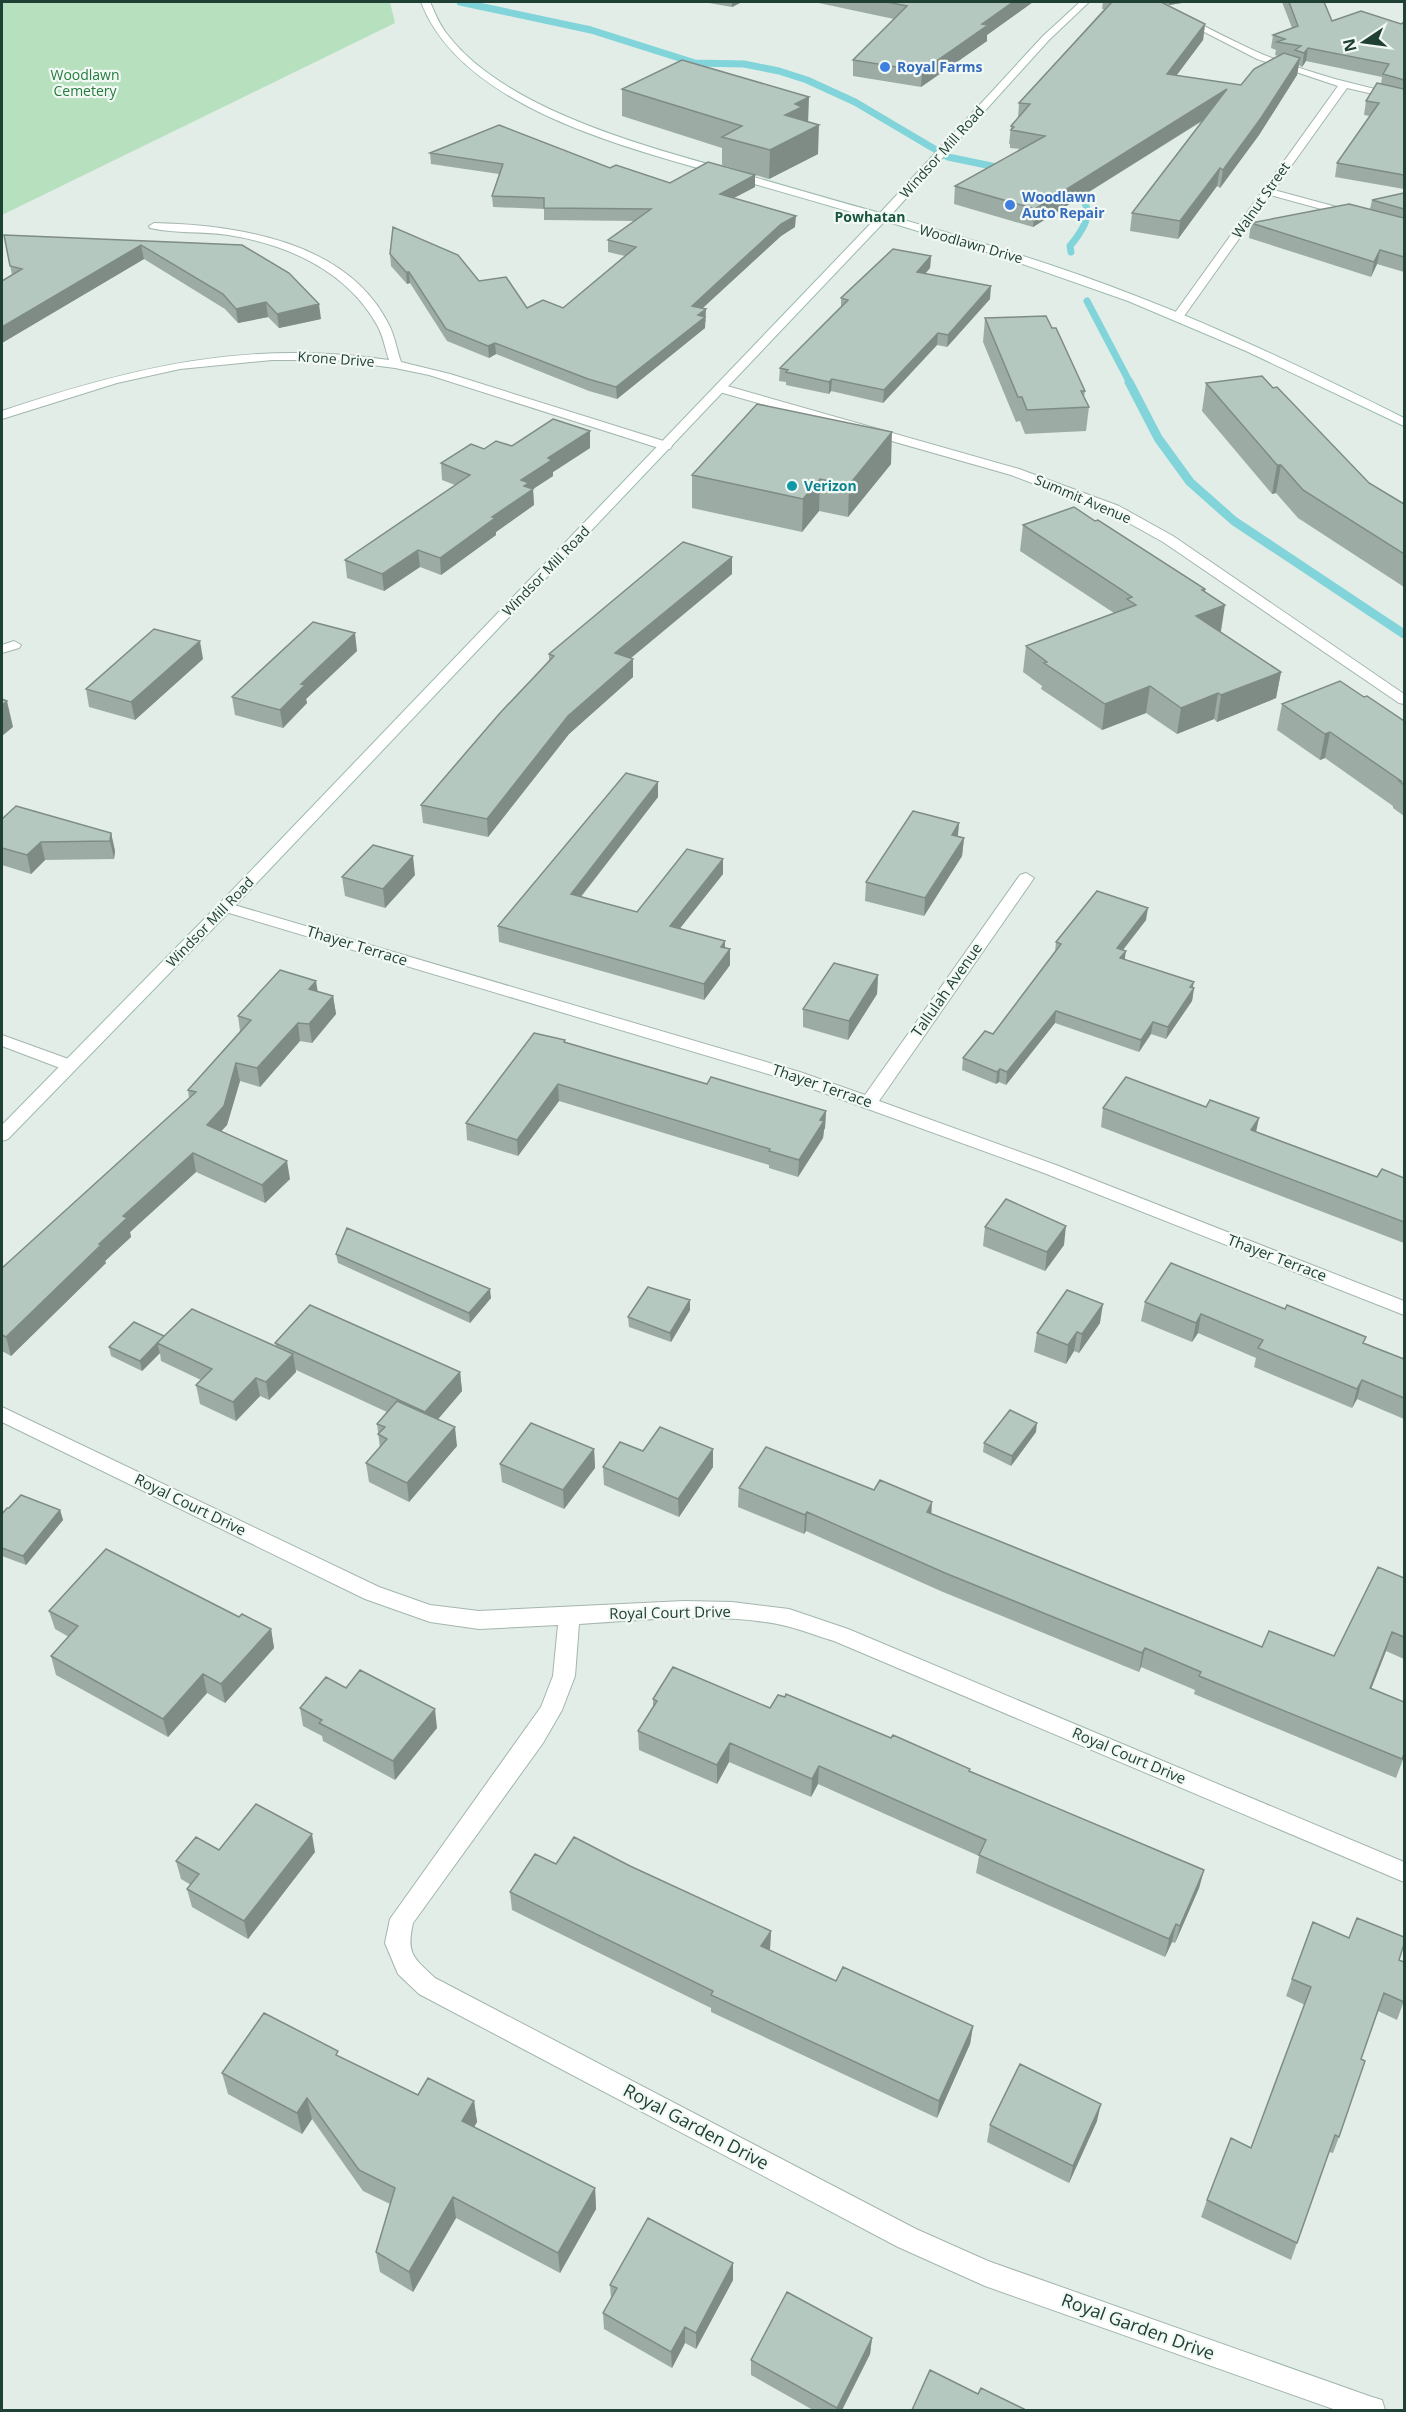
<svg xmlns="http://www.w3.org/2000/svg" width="1406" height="2412" viewBox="0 0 1406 2412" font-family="'Open Sans',sans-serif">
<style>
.green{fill:#b7e1be}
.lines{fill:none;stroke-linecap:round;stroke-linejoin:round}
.stream-far1{stroke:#81d4d9;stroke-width:7}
.stream{stroke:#81d4d9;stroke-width:9}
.minor-casing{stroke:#a3b6ad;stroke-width:2}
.tertiary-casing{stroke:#a3b6ad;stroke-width:2}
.secondary-casing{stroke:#9dbaad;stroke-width:2}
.minor{fill:#fff;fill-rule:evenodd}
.tertiary{fill:#fff;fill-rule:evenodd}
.secondary{fill:#fff;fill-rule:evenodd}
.wall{fill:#9caca4}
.shaded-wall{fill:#7f8c86}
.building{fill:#b5c8bf;stroke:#7f8c86;stroke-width:1.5}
.shop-dot{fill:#3f7fe0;stroke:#f2f9f5;stroke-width:2}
.culture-dot{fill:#0f9aa8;stroke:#f2f9f5;stroke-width:2}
.labels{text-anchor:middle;stroke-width:4.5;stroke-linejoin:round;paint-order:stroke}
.far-shop-label{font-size:14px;font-weight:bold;fill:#366cbe;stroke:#f2f9f5;text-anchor:start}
.far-park-label{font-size:14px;fill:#247c3d;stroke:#f2f9f5}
.far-street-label{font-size:14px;fill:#1f4034;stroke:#f2f9f5}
.far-neighbourhood-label{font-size:14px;font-weight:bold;fill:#185540;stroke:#f2f9f5}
.far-culture-label{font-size:14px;font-weight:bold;fill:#0d838f;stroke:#f2f9f5;text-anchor:start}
.street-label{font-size:15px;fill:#1f4034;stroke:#f2f9f5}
.near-street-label{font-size:18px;fill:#1f4034;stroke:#f2f9f5}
</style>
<rect width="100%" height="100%" fill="#e1ede6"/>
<path class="green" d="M 2,2 L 390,2 L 395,23 L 2,215 Z"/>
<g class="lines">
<path class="stream-far1" d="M 460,2 L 591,30 L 695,63 L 744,64 L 779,71 L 807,80 L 855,102 L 948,157 L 1006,169
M 1069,186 C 1097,206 1089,223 1070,246 L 1071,252
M 1087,301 L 1130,383"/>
<path class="stream" d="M 1129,382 L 1158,438 L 1190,482 L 1234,521 L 1404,634"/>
<defs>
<path id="minor" d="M 1146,2 L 1157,2 C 1192,19 1227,39 1264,55 C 1309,73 1356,86 1404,95 L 1404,101 L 1347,88 L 1274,190 L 1355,212 L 1355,216 L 1347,216 L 1270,195 L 1182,319 L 1178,320 L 1172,317 L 1338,86 L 1257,59 Z
M 154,223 C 238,225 349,241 390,327 C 395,338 397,350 401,362 L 450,374 L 670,443 L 672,446 L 670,449 L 662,449 L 429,375 L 395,368 L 334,360 L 272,360 L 180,369 L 117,383 L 2,419 L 2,411 C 133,367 249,339 389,360 C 385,348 383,335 377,325 C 347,271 287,244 228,235 C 203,231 175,234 150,228 L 149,226 Z
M 720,384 L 1019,469 L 1119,506 L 1173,536 L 1404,694 L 1404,704 L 1399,703 L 1163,542 L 1109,512 L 1011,475 L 716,391 L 716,385 Z
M 14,641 L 21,645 L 19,648 L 2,653 L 2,645 Z
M 1026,873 L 1034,878 L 879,1101 L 1056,1165 L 1404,1301 L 1404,1315 L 1044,1173 L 788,1080 L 219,910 L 217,907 L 225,902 L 231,904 L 800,1072 L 865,1095 L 1020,875 Z
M 2,1407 L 379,1587 L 430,1605 L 479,1611 L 684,1601 L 732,1602 L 789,1609 L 848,1629 L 1404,1862 L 1404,1882 L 834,1641 C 820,1637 805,1631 790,1627 C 728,1611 644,1620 579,1624 L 575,1676 L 562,1710 L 543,1743 L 413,1923 C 406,1954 413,1957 435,1978 L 916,2229 L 988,2261 L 1372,2397 L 1382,2400 L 1385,2410 L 1336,2410 L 985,2286 L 898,2247 L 419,1994 L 398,1974 L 385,1943 L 390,1919 L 541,1707 L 553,1676 L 558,1625 L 479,1629 L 430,1622 L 365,1599 L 2,1422 Z"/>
<path id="tertiary" d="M 2,1035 L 74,1061 L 76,1065 L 74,1069 L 68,1071 L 2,1046 Z"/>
<path id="secondary" d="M 421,2 L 430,2 C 435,13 439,24 447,34 C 503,108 640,145 726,169 C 778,184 829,199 880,213 L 1043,36 L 1080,2 L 1089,2 L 1049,40 L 890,216 C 973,240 1055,264 1136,296 C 1227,331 1316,374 1404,418 L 1404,426 L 1246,351 L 1128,301 L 1000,256 L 885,221 L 231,910 L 8,1139 L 2,1141 L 2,1125 L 219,904 L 875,219 C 824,204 773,189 722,175 C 625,147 461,107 421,2 Z"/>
</defs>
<use href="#minor" class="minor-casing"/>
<use href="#tertiary" class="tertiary-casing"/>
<use href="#secondary" class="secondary-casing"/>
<use href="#minor" class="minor"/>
<use href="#tertiary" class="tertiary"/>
<use href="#secondary" class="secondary"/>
</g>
<path class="wall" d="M 703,2 L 742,2 L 732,7 Z
M 814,2 L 1033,2 L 987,35 L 987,41 L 921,87 L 853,76 L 853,60 L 894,19 Z
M 1103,2 L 1161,2 L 1205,24 L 1203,40 L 1176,75 L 1241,85 L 1278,56 L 1275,55 L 1276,50 L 1271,48 L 1273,35 L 1292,28 L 1282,2 L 1324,2 L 1332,21 L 1401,24 L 1404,22 L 1404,189 L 1335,177 L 1337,163 L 1370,116 L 1364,115 L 1366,101 L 1381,84 L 1382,77 L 1306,61 L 1302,67 L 1299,65 L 1297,75 L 1259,135 L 1220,188 L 1217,186 L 1178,239 L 1130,231 L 1132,213 L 1204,120 L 1033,227 L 954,204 L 955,186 L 1020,149 L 1010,148 L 1010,144 L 1009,144 L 1011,126 L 1018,118 L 1019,103 L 1104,9 L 1102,9 Z
M 1161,2 L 1188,2 L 1169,5 Z
M 622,89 L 808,122 L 818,154 L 769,179 L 722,165 L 722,148 L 622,116 Z
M 430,153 L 610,168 L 670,183 L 755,187 L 734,198 L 795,227 L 781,236 L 702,308 L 706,321 L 705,322 L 705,328 L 617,399 L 589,391 L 496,354 L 489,358 L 447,341 L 410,283 L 407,284 L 391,266 L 390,254 L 479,281 L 527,308 L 563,308 L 625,256 L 608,252 L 608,240 L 635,221 L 544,220 L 544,209 L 493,207 L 492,196 L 499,174 L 431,164 Z
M 1404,193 L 1404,272 L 1377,264 L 1371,277 L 1249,238 L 1251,223 L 1370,209 L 1372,200 Z
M 4,235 L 242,245 L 321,319 L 279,328 L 268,317 L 238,323 L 225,309 L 144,259 L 2,343 L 2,281 L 12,275 Z
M 931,256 L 930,268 L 925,274 L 990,299 L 947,347 L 937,345 L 883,403 L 831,391 L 829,394 L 786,385 L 786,382 L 779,381 L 780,368 L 841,307 L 841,298 Z
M 985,318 L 1085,391 L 1084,397 L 1089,407 L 1086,431 L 1025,434 L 1020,421 L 1016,422 L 983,342 Z
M 1206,383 L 1273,388 L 1369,483 L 1404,504 L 1404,587 L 1298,518 L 1276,493 L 1272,494 L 1202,411 Z
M 512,446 L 590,448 L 553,472 L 553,476 L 533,489 L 534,505 L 496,532 L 496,535 L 441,575 L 420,567 L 384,591 L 347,578 L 345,560 L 455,485 L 442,480 L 441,463 L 484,449 Z
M 891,464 L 848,517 L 819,511 L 802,532 L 692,508 L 692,475 Z
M 1023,525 L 1205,589 L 1205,592 L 1221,631 L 1220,632 L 1281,672 L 1276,698 L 1217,722 L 1214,719 L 1177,734 L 1146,713 L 1102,730 L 1041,689 L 1042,686 L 1023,672 L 1026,646 L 1114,613 L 1020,551 Z
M 732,557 L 732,574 L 630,659 L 633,677 L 569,734 L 488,837 L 423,823 L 421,805 L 549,660 L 549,654 Z
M 357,651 L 306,699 L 307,703 L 283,728 L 235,715 L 232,697 Z
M 203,659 L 135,720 L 89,707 L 86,689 Z
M 1364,697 L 1404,721 L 1404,818 L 1403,818 L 1404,816 L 1393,808 L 1393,806 L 1325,758 L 1320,760 L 1277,730 L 1282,704 Z
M 658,782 L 658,797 L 581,897 L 637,912 L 723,859 L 723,874 L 680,928 L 730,949 L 730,965 L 704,1000 L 499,942 L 498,926 Z
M 2,819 L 111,833 L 115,851 L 114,859 L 45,860 L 31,874 L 2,865 Z
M 959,823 L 958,836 L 964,838 L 962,856 L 924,916 L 865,901 L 866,882 Z
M 415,875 L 385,908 L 345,896 L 342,877 Z
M 1146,920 L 1123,950 L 1125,960 L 1194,988 L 1192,1001 L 1166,1039 L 1151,1034 L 1139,1052 L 1055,1023 L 1006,1085 L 999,1082 L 996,1084 L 962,1070 L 963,1058 L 993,1034 L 1055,952 L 1056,942 Z
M 878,975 L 877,994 L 848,1040 L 803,1027 L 803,1009 Z
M 318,992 L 333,996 L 336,1014 L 312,1043 L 300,1041 L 260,1087 L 240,1081 L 227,1125 L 221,1131 L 290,1179 L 265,1203 L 196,1172 L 130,1232 L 131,1237 L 105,1261 L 106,1263 L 11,1356 L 2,1351 L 2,1268 L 189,1098 L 188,1090 L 240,1031 L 238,1016 Z
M 565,1042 L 707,1084 L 826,1111 L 825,1128 L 824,1130 L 823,1138 L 798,1177 L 769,1168 L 769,1165 L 559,1101 L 518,1156 L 467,1140 L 466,1123 Z
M 1103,1108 L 1256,1132 L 1377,1177 L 1404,1178 L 1404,1243 L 1101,1127 Z
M 985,1227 L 1064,1245 L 1045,1271 L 983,1246 Z
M 336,1254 L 491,1298 L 470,1323 L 338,1263 Z
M 1145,1302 L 1365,1343 L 1404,1359 L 1404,1419 L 1357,1399 L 1352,1408 L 1254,1367 L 1256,1358 L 1198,1333 L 1192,1342 L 1141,1321 Z
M 690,1310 L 671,1342 L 629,1327 L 628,1317 Z
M 1100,1323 L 1079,1353 L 1074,1351 L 1066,1364 L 1034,1352 L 1037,1333 Z
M 164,1336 L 276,1347 L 275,1343 L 460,1372 L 462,1391 L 438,1419 L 457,1446 L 409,1502 L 369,1482 L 366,1463 L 380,1448 L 377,1424 L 387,1412 L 296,1370 L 296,1372 L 269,1400 L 260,1396 L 236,1421 L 200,1404 L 196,1385 L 201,1380 L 161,1361 L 160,1353 L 142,1371 L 111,1356 L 109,1347 Z
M 1036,1432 L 1011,1466 L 983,1452 L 984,1443 Z
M 594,1449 L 595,1468 L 564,1509 L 502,1482 L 500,1464 Z
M 643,1451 L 713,1467 L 679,1517 L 604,1485 L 603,1467 Z
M 739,1488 L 931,1514 L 1262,1647 L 1334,1656 L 1404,1578 L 1404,1659 L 1386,1651 L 1371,1689 L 1404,1757 L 1396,1778 L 1194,1694 L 1195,1690 L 1141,1667 L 1139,1672 L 943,1592 L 806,1531 L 804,1534 L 738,1507 Z
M 9,1508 L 60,1510 L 63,1520 L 26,1565 L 2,1556 L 2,1514 Z
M 49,1611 L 239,1617 L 271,1629 L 274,1648 L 225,1703 L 207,1693 L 168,1737 L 56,1675 L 51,1656 L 69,1637 L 55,1629 Z
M 346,1688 L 437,1728 L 395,1780 L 323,1741 L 322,1736 L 303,1726 L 300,1708 Z
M 653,1699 L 770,1708 L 969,1771 L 1204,1870 L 1199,1888 L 1175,1943 L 1172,1942 L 1165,1957 L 976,1873 L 979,1856 L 818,1784 L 811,1797 L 729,1762 L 717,1784 L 639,1750 L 638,1731 L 653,1707 Z
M 219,1850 L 315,1852 L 248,1939 L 192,1907 L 187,1889 L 191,1885 L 181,1879 L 176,1861 Z
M 556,1864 L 630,1866 L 771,1931 L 770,1949 L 769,1950 L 836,1981 L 973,2026 L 970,2044 L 937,2118 L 711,2012 L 711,2008 L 512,1910 L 510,1892 Z
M 1399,1960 L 1404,2001 L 1397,2020 L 1378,2011 L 1361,2059 L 1339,2137 L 1333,2153 L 1329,2152 L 1291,2260 L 1201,2217 L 1207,2200 L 1251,2148 L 1305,2005 L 1286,1996 L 1292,1979 Z
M 340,2057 L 418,2095 L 474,2101 L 477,2122 L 474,2127 L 595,2188 L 596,2209 L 560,2273 L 456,2218 L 413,2292 L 380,2272 L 376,2252 L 390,2204 L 363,2191 L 312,2119 L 302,2134 L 228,2094 L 222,2073 Z
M 1097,2121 L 1069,2183 L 987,2142 L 990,2125 Z
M 733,2280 L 696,2349 L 685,2343 L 672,2368 L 604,2329 L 603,2313 L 611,2298 L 610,2285 Z
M 872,2338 L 870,2354 L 842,2410 L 813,2410 L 751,2375 L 751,2360 Z"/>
<path class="shaded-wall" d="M 732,2 L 742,2 L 732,7 Z
M 1013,2 L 1033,2 L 987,35 L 987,41 L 921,87 L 922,71 L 982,24 Z
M 1169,2 L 1188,2 L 1169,5 Z
M 1205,24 L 1203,40 L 1165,91 L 1167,74 Z
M 1308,48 L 1306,61 L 1302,67 L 1304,53 Z
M 1300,58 L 1297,75 L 1259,135 L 1220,188 L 1223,170 Z
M 1227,89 L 1225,106 L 1033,227 L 1035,209 Z
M 809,97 L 808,125 L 819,125 L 818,154 L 769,179 L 770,150 L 785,115 L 795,104 Z
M 1220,168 L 1217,186 L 1178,239 L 1180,221 Z
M 755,175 L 755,187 L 720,205 L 720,194 Z
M 796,216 L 795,227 L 781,236 L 692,318 L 692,306 L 781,224 Z
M 141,245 L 144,259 L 2,343 L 2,327 Z
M 1380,250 L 1377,264 L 1371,277 L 1374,262 Z
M 931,256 L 930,268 L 916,284 L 917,272 Z
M 406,272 L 409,272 L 410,283 L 407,284 Z
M 991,286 L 990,299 L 947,347 L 948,335 Z
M 266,302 L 268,317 L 238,323 L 236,309 Z
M 319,304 L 321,319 L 279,328 L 277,314 Z
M 706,309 L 705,328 L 617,399 L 616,387 Z
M 938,333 L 937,345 L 883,403 L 884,390 Z
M 495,343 L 496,354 L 489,358 L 488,346 Z
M 832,379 L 831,391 L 829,394 L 829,382 Z
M 590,431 L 590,448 L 553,472 L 553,476 L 533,489 L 534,505 L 496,532 L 496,535 L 441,575 L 440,558 L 492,517 L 521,480 L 548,458 Z
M 892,432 L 891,464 L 848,517 L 849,485 Z
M 1277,465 L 1281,465 L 1276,493 L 1272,494 Z
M 820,479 L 819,511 L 802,532 L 803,499 Z
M 418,550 L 420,567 L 384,591 L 382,574 Z
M 732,557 L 732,574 L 615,671 L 615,653 Z
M 1205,589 L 1201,614 L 1225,605 L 1221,631 L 1192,642 L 1202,590 Z
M 355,633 L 357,651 L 306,699 L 307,703 L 283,728 L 280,710 L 301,684 Z
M 200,641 L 203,659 L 135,720 L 131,702 Z
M 633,659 L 633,677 L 569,734 L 488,837 L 487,819 L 568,716 Z
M 1281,672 L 1276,698 L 1217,722 L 1221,695 Z
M 1150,686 L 1146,713 L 1102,730 L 1105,704 Z
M 1218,693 L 1214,719 L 1177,734 L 1181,708 Z
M 7,701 L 13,727 L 2,736 L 2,705 Z
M 1330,732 L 1325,758 L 1320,760 L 1325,734 Z
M 658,782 L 658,797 L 571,909 L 571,894 Z
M 959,823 L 957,841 L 952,835 Z
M 111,833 L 115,851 L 114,859 L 110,841 Z
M 964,838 L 962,856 L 924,916 L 925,898 Z
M 41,842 L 45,860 L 31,874 L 27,855 Z
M 413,856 L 415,875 L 385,908 L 383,889 Z
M 723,859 L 723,874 L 670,941 L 670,926 Z
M 1148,908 L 1146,920 L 1115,960 L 1117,948 Z
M 725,941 L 725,956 L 730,949 L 730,965 L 704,1000 L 704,984 L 721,947 Z
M 1126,951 L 1124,963 L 1120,958 Z
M 878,975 L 877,994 L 848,1040 L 849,1021 Z
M 316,981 L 319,999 L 309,989 Z
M 1194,982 L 1192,991 L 1194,988 L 1192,1001 L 1166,1039 L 1168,1027 Z
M 333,996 L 336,1014 L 312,1043 L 309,1024 Z
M 1056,1011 L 1055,1023 L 1006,1085 L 1007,1072 Z
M 1153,1022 L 1151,1034 L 1139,1052 L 1141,1040 Z
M 298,1023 L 300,1041 L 260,1087 L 257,1068 Z
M 236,1063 L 240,1081 L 227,1125 L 210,1143 L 207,1125 Z
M 1000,1069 L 999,1082 L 996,1084 L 997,1072 Z
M 558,1084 L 559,1101 L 518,1156 L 517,1140 Z
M 826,1111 L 825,1128 L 824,1130 L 823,1138 L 798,1177 L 799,1160 Z
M 1259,1118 L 1255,1137 L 1251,1130 Z
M 193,1153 L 196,1172 L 130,1232 L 131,1237 L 105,1261 L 106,1263 L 11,1356 L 6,1337 L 99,1244 L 123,1216 Z
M 287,1161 L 290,1179 L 265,1203 L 262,1185 Z
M 1066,1226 L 1064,1245 L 1045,1271 L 1047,1252 Z
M 490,1289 L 491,1298 L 470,1323 L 469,1313 Z
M 690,1300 L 690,1310 L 671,1342 L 670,1333 Z
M 1103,1304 L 1100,1323 L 1079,1353 L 1082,1334 Z
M 1201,1314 L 1198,1333 L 1192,1342 L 1196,1323 Z
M 1077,1332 L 1074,1351 L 1066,1364 L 1068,1345 Z
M 157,1343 L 160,1353 L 142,1371 L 140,1361 Z
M 293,1354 L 296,1372 L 269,1400 L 266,1382 Z
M 460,1372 L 462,1391 L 428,1431 L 425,1412 Z
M 256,1378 L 260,1396 L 236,1421 L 233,1402 Z
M 1362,1380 L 1357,1399 L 1352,1408 L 1357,1389 Z
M 1037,1423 L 1036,1432 L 1011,1466 L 1012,1456 Z
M 455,1427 L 457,1446 L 409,1502 L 407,1483 Z
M 594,1449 L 595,1468 L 564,1509 L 563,1490 Z
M 713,1449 L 713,1467 L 679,1517 L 678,1499 Z
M 932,1502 L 931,1521 L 927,1512 Z
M 60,1510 L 63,1520 L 26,1565 L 23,1556 Z
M 807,1512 L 806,1531 L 804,1534 L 805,1515 Z
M 271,1629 L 274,1648 L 225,1703 L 221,1684 Z
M 1392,1632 L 1386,1651 L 1364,1707 L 1370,1688 Z
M 1145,1648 L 1141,1667 L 1139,1672 L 1142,1653 Z
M 203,1674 L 207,1693 L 168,1737 L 163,1719 Z
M 435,1709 L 437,1728 L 395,1780 L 393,1761 Z
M 730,1743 L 729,1762 L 717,1784 L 717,1765 Z
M 819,1766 L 818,1784 L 811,1797 L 812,1779 Z
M 312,1834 L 315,1852 L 248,1939 L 244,1921 Z
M 1204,1870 L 1199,1888 L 1175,1943 L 1180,1926 Z
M 1176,1924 L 1172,1942 L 1165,1957 L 1169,1939 Z
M 771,1931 L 770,1949 L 761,1964 L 761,1946 Z
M 973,2026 L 970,2044 L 937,2118 L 939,2101 Z
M 307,2098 L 312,2119 L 302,2134 L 297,2113 Z
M 474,2101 L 477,2122 L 465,2142 L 462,2121 Z
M 1101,2104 L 1097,2121 L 1069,2183 L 1073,2166 Z
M 595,2188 L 596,2209 L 560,2273 L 558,2253 Z
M 453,2197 L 456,2218 L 413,2292 L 409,2272 Z
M 733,2263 L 733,2280 L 696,2349 L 696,2333 Z
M 685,2327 L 685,2343 L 672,2368 L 671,2352 Z
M 872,2338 L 870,2354 L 842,2410 L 837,2410 L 837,2408 Z"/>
<path class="building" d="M 887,2 L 1013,2 L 982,24 L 988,25 L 922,71 L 853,60 L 907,6 Z
M 1112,2 L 1161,2 L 1205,24 L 1167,74 L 1241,85 L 1254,69 L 1284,53 L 1300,58 L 1261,118 L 1223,170 L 1220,168 L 1180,221 L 1132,213 L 1227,89 L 1035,209 L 955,186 L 1045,136 L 1011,130 L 1014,127 L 1011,126 L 1030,104 L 1019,103 Z
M 1289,2 L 1324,2 L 1332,21 L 1361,11 L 1401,24 L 1404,22 L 1404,80 L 1383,74 L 1389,64 L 1308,48 L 1304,53 L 1295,50 L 1301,46 L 1277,42 L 1285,39 L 1273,35 L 1298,26 Z
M 682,60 L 809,97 L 795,104 L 802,107 L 785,115 L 819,125 L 770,150 L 722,137 L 742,126 L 622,89 Z
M 1377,83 L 1404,89 L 1404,175 L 1337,163 L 1379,103 L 1366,101 Z
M 499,125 L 610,168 L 616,165 L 670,183 L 708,162 L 755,175 L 720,194 L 796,216 L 781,224 L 692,306 L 706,309 L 698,315 L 705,317 L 616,387 L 588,379 L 495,343 L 488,346 L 446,329 L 409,272 L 406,272 L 390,254 L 393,227 L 458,255 L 479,281 L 506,277 L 527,308 L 543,300 L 563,308 L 636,247 L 608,240 L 651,209 L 544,208 L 544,198 L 492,196 L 503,164 L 430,153 Z
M 1404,193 L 1404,209 L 1372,200 Z
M 1349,204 L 1404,218 L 1404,257 L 1380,250 L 1374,262 L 1251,223 Z
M 4,235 L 242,245 L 289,273 L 319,304 L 277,314 L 266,302 L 236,309 L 223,294 L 141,245 L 2,327 L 2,281 L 22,269 L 10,266 Z
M 893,249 L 931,256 L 917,272 L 991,286 L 948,335 L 938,333 L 884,390 L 832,379 L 829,382 L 786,372 L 788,370 L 780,368 L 848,300 L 841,298 Z
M 1046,316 L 1052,328 L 1056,328 L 1085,391 L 1081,391 L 1089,407 L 1027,410 L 1022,397 L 1018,397 L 985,318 Z
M 1262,376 L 1273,388 L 1277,387 L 1369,483 L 1404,504 L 1404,554 L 1303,490 L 1281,465 L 1277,465 L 1206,383 Z
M 757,404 L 892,432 L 849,485 L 820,479 L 803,499 L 692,475 Z
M 553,419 L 590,431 L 548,458 L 552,460 L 521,480 L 529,483 L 524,486 L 533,489 L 492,517 L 495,518 L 440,558 L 418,550 L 382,574 L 345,560 L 470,475 L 441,463 L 471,444 L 484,449 L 496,441 L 512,446 Z
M 1074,507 L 1095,521 L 1098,520 L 1205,589 L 1202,590 L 1225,605 L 1196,616 L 1281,672 L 1221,695 L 1218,693 L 1181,708 L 1150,686 L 1105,704 L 1044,663 L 1047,662 L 1026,646 L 1136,605 L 1127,599 L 1132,597 L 1122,590 L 1023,525 Z
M 683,542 L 732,557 L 615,653 L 633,659 L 568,716 L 487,819 L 421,805 L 500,713 L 554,656 L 549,654 Z
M 313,622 L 355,633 L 301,684 L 305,685 L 280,710 L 232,697 Z
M 154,629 L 200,641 L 131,702 L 86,689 Z
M 1340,681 L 1364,697 L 1367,696 L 1404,721 L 1404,785 L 1399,781 L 1401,781 L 1330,732 L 1325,734 L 1282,704 Z
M 2,699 L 7,701 L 2,705 Z
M 626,773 L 658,782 L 571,894 L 637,912 L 687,849 L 723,859 L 670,926 L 725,941 L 721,947 L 730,949 L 704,984 L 498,926 Z
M 16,806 L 111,833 L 110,841 L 41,842 L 27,855 L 2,848 L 2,819 Z
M 913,811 L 959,823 L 952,835 L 964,838 L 925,898 L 866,882 Z
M 373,845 L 413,856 L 383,889 L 342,877 Z
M 1097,891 L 1148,908 L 1117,948 L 1126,951 L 1120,958 L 1194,982 L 1190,987 L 1194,988 L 1168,1027 L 1153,1022 L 1141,1040 L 1056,1011 L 1007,1072 L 1000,1069 L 997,1072 L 963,1058 L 985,1031 L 993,1034 L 1061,944 L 1056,942 Z
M 834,963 L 878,975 L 849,1021 L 803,1009 Z
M 280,970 L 316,981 L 309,989 L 333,996 L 309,1024 L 298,1023 L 257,1068 L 236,1063 L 224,1106 L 207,1125 L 287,1161 L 262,1185 L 193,1153 L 123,1216 L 127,1218 L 99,1244 L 101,1245 L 6,1337 L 2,1335 L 2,1268 L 196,1092 L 188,1090 L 251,1020 L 238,1016 Z
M 534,1033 L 565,1040 L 564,1042 L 707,1084 L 711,1077 L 826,1111 L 820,1120 L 824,1121 L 799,1160 L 769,1151 L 770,1149 L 558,1084 L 517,1140 L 466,1123 Z
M 1126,1077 L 1206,1107 L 1210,1100 L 1259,1118 L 1251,1130 L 1377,1177 L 1382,1169 L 1404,1178 L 1404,1222 L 1103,1108 Z
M 1006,1199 L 1066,1226 L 1047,1252 L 985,1227 Z
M 347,1228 L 490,1289 L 469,1313 L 336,1254 Z
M 1171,1263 L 1285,1309 L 1287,1305 L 1366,1337 L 1363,1343 L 1404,1359 L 1404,1398 L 1362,1380 L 1357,1389 L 1258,1348 L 1263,1340 L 1201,1314 L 1196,1323 L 1145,1302 Z
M 648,1287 L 690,1300 L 670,1333 L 628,1317 Z
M 1067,1290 L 1103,1304 L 1082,1334 L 1077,1332 L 1068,1345 L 1037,1333 Z
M 310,1305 L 460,1372 L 425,1412 L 275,1343 Z
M 192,1309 L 293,1354 L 266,1382 L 256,1378 L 233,1402 L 196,1385 L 212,1369 L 157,1343 Z
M 134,1322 L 164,1336 L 140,1361 L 109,1347 Z
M 397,1401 L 455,1427 L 407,1483 L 366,1463 L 387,1439 L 378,1434 L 385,1427 L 377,1424 Z
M 1010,1410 L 1037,1423 L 1012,1456 L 984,1443 Z
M 531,1423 L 594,1449 L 563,1490 L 500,1464 Z
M 660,1427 L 713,1449 L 678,1499 L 603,1467 L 620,1442 L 643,1451 Z
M 766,1447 L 874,1490 L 880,1480 L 932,1502 L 927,1512 L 1262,1647 L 1269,1631 L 1334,1656 L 1378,1567 L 1404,1578 L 1404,1637 L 1392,1632 L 1370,1688 L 1404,1702 L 1404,1754 L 1402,1759 L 1199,1676 L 1201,1672 L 1145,1648 L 1142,1653 L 945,1573 L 807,1512 L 805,1515 L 739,1488 Z
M 21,1495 L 60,1510 L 23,1556 L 2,1548 L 2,1514 L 7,1508 L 9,1508 Z
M 106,1549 L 239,1617 L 242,1614 L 271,1629 L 221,1684 L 203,1674 L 163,1719 L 51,1656 L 78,1626 L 49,1611 Z
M 673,1667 L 770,1708 L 778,1695 L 785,1697 L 786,1694 L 891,1738 L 893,1735 L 970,1769 L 969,1771 L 1204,1870 L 1180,1926 L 1176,1924 L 1169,1939 L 979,1855 L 986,1840 L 819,1766 L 812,1779 L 730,1743 L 717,1765 L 638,1731 L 657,1701 L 653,1699 Z
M 360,1670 L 435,1709 L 393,1761 L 319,1723 L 322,1720 L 300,1708 L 326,1677 L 346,1688 Z
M 256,1804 L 312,1834 L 244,1921 L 187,1889 L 199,1874 L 176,1861 L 196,1837 L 219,1850 Z
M 574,1837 L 630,1866 L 771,1931 L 761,1946 L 836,1981 L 843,1967 L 973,2026 L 939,2101 L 711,1995 L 713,1991 L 510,1892 L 535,1854 L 556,1864 Z
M 1357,1918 L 1404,1937 L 1404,1944 L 1399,1960 L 1404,1962 L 1404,2002 L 1384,1993 L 1361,2059 L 1365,2061 L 1339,2137 L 1335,2135 L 1297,2243 L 1207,2200 L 1231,2138 L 1251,2148 L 1311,1987 L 1292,1979 L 1313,1922 L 1349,1938 Z
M 264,2013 L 338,2051 L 336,2055 L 418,2095 L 428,2078 L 474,2101 L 462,2121 L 595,2188 L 558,2253 L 453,2197 L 409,2272 L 376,2252 L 395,2188 L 359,2170 L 307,2098 L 297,2113 L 222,2073 Z
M 1020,2064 L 1101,2104 L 1073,2166 L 990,2125 Z
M 648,2218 L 733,2263 L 696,2333 L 685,2327 L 671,2352 L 603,2313 L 617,2288 L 610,2285 Z
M 787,2292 L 872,2338 L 837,2408 L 751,2360 Z
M 930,2370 L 978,2394 L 981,2388 L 1024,2409 L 1023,2410 L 912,2410 Z"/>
<g class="shop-dot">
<circle cx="885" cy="67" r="6"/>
<circle cx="1010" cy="205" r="6"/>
</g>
<circle class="culture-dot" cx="792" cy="486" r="6"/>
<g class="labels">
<g class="far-shop-label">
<text x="897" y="72">Royal Farms</text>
<text x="1022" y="202">Woodlawn<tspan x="1022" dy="16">Auto Repair</tspan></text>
</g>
<g class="far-park-label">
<text x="85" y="80">Woodlawn<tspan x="85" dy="16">Cemetery</tspan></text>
</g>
<g class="far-street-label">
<text transform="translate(942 152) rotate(-48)" y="5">Windsor Mill Road</text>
<text transform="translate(1261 200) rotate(-55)" y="5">Walnut Street</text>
<text transform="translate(971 244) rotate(16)" y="5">Woodlawn Drive</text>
<text transform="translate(336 359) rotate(4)" y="5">Krone Drive</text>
<text transform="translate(1083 499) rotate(23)" y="5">Summit Avenue</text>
<text transform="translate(546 571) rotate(-46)" y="5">Windsor Mill Road</text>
<text transform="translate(210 922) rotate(-46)" y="5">Windsor Mill Road</text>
</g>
<g class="far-neighbourhood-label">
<text x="870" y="222">Powhatan</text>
</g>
<g class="far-culture-label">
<text x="804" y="491">Verizon</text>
</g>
<g class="street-label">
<text transform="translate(357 946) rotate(17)" y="5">Thayer Terrace</text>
<text transform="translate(947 990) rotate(-55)" y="5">Tallulah Avenue</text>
<text transform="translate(822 1086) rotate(19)" y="5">Thayer Terrace</text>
<text transform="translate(1277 1258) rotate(21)" y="5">Thayer Terrace</text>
<text transform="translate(190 1505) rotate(26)" y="5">Royal Court Drive</text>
<text transform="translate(670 1613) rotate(-1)" y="5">Royal Court Drive</text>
<text transform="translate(1129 1756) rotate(23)" y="5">Royal Court Drive</text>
</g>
<g class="near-street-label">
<text transform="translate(696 2127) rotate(28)" y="6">Royal Garden Drive</text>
<text transform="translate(1138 2327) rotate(20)" y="6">Royal Garden Drive</text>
</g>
</g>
<rect width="1406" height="2412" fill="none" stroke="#1f4034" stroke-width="6"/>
<g transform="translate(1364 42) rotate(257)" stroke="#f2f9f5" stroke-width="4.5" paint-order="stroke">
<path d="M0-4.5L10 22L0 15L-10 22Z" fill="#1f4034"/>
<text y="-9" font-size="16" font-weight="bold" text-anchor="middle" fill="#1f4034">N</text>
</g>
</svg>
